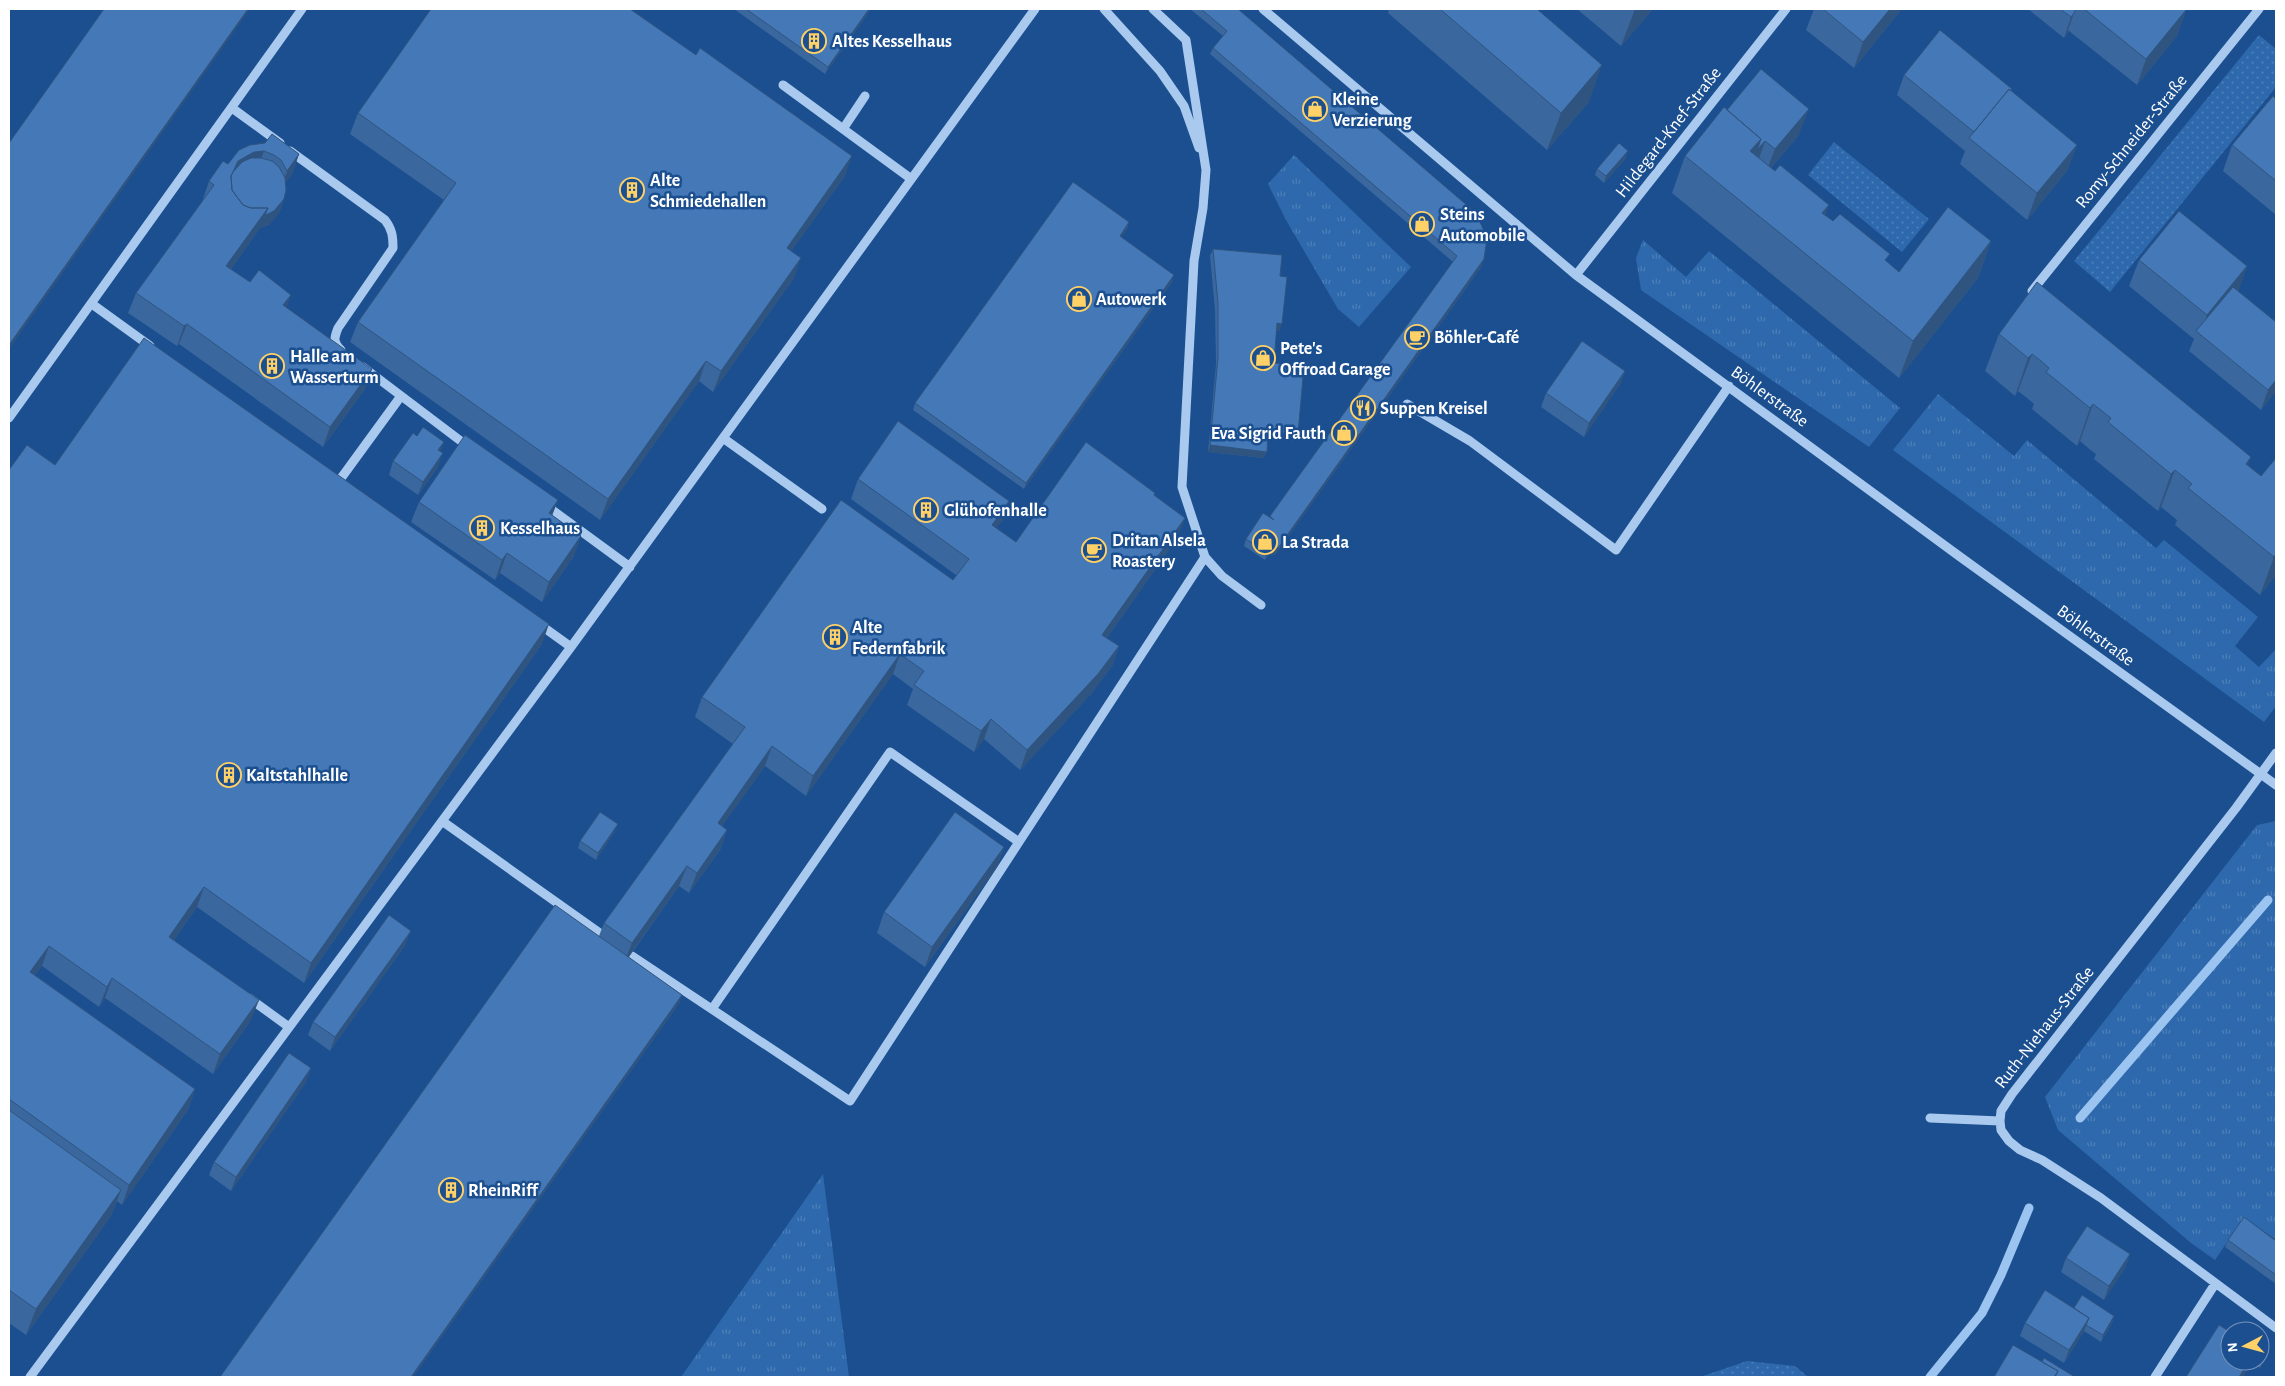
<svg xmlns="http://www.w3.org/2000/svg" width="2285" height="1386" viewBox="0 0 2285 1386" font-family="'Alegreya Sans',sans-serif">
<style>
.grass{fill:url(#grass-tufts)}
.park{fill:url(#park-dots)}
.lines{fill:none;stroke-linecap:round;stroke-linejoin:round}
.stream{stroke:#9cc4f0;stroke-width:9}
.minor{stroke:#a9c9ee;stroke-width:9}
.wall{fill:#3a679d}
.shaded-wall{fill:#305480}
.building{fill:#4478b7;stroke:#305480}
.labels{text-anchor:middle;stroke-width:5;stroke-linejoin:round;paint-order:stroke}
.poi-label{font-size:18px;font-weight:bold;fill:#fff;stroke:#1b4f8f;text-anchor:start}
.street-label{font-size:18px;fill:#fff;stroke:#1b4f8f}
</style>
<defs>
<pattern id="grass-tufts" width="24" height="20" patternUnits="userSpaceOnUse" patternTransform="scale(1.25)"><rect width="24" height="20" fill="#2e69ad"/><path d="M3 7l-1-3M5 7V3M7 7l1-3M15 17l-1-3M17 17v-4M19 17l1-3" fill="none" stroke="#4d80b9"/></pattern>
<pattern id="park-dots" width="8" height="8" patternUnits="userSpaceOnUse" patternTransform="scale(1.25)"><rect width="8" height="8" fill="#2e69ad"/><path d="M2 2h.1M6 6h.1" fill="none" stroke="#4d80b9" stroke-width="1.8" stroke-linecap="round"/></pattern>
</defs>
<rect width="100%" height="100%" fill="#1b4f8f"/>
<path class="grass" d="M 1294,155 L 1411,267 L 1359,327 L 1338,309 L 1286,220 L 1268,184 Z
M 1643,240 L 1686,277 L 1709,251 L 1900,408 L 1869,447 L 1641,290 L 1636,258 Z
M 1938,394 L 2014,456 L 2027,440 L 2156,548 L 2164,540 L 2258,617 L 2235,646 L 2259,667 L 2276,649 L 2276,706 L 2264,722 L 1893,450 Z
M 2276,821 L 2276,1240 L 2244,1217 L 2215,1260 L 2191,1243 L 2058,1130 L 2045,1097 L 2257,825 Z
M 823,1174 L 849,1377 L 681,1377 Z"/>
<path class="park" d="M 2259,35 L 2276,49 L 2276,87 L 2110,292 L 2074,261 Z
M 1834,142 L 1929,219 L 1902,252 L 1808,175 Z
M 1747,1361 L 1795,1366 L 1808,1377 L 1700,1377 Z"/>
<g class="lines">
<path class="stream" d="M 2080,1118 L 2268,900
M 1930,1377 L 1982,1313 L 2001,1275 L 2029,1208"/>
<path class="minor" d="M 1104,9 L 1160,71 L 1184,106 L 1199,148
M 1153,9 L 1186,40 L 1206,170 L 1203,208 L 1194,261 L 1182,487 L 1205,557 L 1222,576 L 1261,605
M 1263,9 L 1576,275 L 1959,556 L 2276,785
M 783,85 L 910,178
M 232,108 L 280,143
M 843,129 L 865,96
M 290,151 L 385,220 C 392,229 393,236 393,248 L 338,328 C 334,338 333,342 341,350
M 1576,275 L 1786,9
M 2032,291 L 2259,9
M 92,304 L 150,346
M 363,367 L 470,448
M 1407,404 L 1470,441 L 1616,550 L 1729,386
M 9,418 L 302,9
M 723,438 L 822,509
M 339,481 L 401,396
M 544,504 L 630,567
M 539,624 L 571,647
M 2276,753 L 2236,808 L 2012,1094 L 2001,1111 L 2000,1121 L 2001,1130 L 2009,1141 L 2020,1150 L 2042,1160 L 2101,1198 L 2276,1328
M 442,821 L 601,934
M 632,956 L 850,1101 L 1205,557
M 249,998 L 289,1027
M 712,1009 L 890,752 L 1019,842
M 1930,1118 L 2000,1121
M 30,1377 L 571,647 L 1035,9
M 2155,1377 L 2215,1284"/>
</g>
<path class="wall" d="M 734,9 L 871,9 L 825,74 Z
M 1190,9 L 1238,9 L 1481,225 L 1482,266 L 1275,555 L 1269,554 L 1265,560 L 1244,546 L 1246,539 L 1270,517 L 1453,262 L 1210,54 L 1213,48 L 1223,36 Z
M 1389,9 L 1537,9 L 1589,102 L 1547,150 L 1388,13 Z
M 1577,9 L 1653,9 L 1621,46 Z
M 1814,9 L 1902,9 L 1854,68 L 1806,30 Z
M 2028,9 L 2185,9 L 2186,10 L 2177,36 L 2137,85 L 2069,31 L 2064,38 Z
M 1904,75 L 2012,89 L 2011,91 L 2077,145 L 2067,171 L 2027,220 L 1960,164 L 1965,151 L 1897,95 Z
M 2276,99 L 2276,215 L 2223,171 L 2232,145 Z
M 1727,110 L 1799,135 L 1771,168 L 1829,205 L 1825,215 L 1899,272 L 1991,241 L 1978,278 L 1899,378 L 1672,193 L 1685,156 Z
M 358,113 L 845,176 L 791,251 L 794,278 L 713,392 L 699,381 L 600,520 L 350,342 L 358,322 L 444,200 L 350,134 Z
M 265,143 L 299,154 L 292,174 L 285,183 L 284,199 L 279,213 L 269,225 L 260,228 L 231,269 L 286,308 L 365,389 L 323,447 L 179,344 L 177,346 L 128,313 L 136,293 L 202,202 L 209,181 L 228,164 Z
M 1626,158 L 1604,183 L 1595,175 L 1597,169 Z
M 1129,222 L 1127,229 L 1121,237 L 1172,282 L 1024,489 L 913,410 L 915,403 Z
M 1213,249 L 1280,276 L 1280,331 L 1276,330 L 1274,363 L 1296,441 L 1268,439 L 1264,458 L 1208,452 L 1216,364 L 1215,310 L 1210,256 Z
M 2139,260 L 2247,266 L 2238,291 L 2276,391 L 2261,410 L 2189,351 L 2194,339 L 2129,286 Z
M 1999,334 L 2248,465 L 2261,476 L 2276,575 L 2260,595 L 2175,525 L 2177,520 L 2161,507 L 2158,511 L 2094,459 L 2096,454 L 2088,448 L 2080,441 L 2077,446 L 2032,409 L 2034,404 L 2027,398 L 2018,391 L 2015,396 L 1985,371 Z
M 1625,371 L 1620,384 L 1584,437 L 1541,407 L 1546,393 Z
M 440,451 L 438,467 L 418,495 L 389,475 L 393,461 Z
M 55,465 L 542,644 L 304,983 L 197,907 L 174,940 L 251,1020 L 213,1074 L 105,998 L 99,1007 L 42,966 L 35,975 L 195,1089 L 188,1110 L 122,1205 L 117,1201 L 111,1216 L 26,1335 L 9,1323 L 9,470 Z
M 858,479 L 1009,501 L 1002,521 L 996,528 L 1016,542 L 1154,496 L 1185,518 L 1177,538 L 1107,638 L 1119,646 L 1112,666 L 1091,694 L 1020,770 L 984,739 L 974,752 L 907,705 L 913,689 L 893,674 L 806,796 L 765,766 L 722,826 L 727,830 L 720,850 L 689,893 L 679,886 L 629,957 L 680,1002 L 413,1377 L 220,1377 L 599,936 L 604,923 L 733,744 L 695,717 L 702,697 L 953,580 L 956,575 L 851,499 Z
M 558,500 L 552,516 L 574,556 L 542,602 L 500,573 L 495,580 L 411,522 L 419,502 Z
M 615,831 L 596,860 L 578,848 L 580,841 Z
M 1004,847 L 997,867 L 925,967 L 877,933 L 884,912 Z
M 406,944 L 330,1051 L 308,1035 L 313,1022 Z
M 311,1068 L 306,1082 L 231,1191 L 209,1175 L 214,1162 Z
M 2228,1240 L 2276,1241 L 2276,1284 L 2225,1247 Z
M 2130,1254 L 2125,1268 L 2104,1300 L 2061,1272 L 2066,1258 Z
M 2074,1308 L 2114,1316 L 2112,1323 L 2101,1342 L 2084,1331 L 2064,1363 L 2020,1336 L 2025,1323 Z
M 2260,1344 L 2269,1350 L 2267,1357 L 2260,1368 L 2252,1363 L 2230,1361 L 2260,1361 Z"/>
<path class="shaded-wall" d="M 248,9 L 250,9 L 9,349 L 9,345 Z
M 869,9 L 871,9 L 825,74 L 828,67 Z
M 1635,9 L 1653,9 L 1621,46 Z
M 1890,9 L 1902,9 L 1854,68 L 1863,42 Z
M 2186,10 L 2177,36 L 2137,85 L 2146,59 Z
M 2074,13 L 2068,30 L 2069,31 L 2064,38 L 2071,17 Z
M 1602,65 L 1589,102 L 1547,150 L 1561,113 Z
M 1809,109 L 1799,135 L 1765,175 L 1775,149 Z
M 1761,139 L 1765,141 L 1756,167 L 1750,151 Z
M 2077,145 L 2067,171 L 2027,220 L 2037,193 Z
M 264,151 L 256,171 L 228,183 L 238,161 L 254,152 Z
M 1628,151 L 1626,158 L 1604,183 L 1606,176 Z
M 299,154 L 292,174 L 280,191 L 287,171 Z
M 852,156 L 845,176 L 779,268 L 787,248 Z
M 284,199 L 279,213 L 269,225 L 260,228 L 219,286 L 226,266 L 268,208 Z
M 1829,205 L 1815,242 L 1822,213 Z
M 1129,222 L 1127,229 L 1117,243 L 1120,236 Z
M 1991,241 L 1978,278 L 1899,378 L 1913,341 Z
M 801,258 L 794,278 L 713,392 L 721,371 Z
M 1484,259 L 1482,266 L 1275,555 L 1269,554 L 1265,560 L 1267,553 Z
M 2247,266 L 2238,293 L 2200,334 L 2207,315 Z
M 1174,275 L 1172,282 L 1024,489 L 1026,483 Z
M 291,295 L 284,315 L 283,305 Z
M 1277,323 L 1282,324 L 1280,331 L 1274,330 Z
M 187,324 L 179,344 L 177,346 L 184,326 Z
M 2032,354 L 2018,391 L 2015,396 L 2028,358 Z
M 706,361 L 699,381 L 600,520 L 608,499 Z
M 372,369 L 365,389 L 323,447 L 330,427 Z
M 1625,371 L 1620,384 L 1584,437 L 1589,423 Z
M 2276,380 L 2276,391 L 2261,410 L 2268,390 Z
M 2093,404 L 2080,441 L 2077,446 L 2090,408 Z
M 1268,432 L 1298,434 L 1296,441 L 1266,439 Z
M 444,442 L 439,455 L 438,450 Z
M 1210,445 L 1267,452 L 1264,458 L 1208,452 Z
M 443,453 L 438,467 L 418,495 L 423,482 Z
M 2251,457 L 2238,494 L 2246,464 Z
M 2175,470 L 2161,507 L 2158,511 L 2171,474 Z
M 558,500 L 550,520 L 549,513 Z
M 1009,501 L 1002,521 L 985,545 L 992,525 Z
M 1185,518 L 1177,538 L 1095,655 L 1102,635 Z
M 581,536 L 574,556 L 542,602 L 549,582 Z
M 507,553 L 500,573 L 495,580 L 502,560 Z
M 2276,554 L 2276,575 L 2260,595 L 2274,557 Z
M 549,624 L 542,644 L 304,983 L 311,963 Z
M 1119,646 L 1112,666 L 1091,694 L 1020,770 L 1027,750 Z
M 900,654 L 893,674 L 806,796 L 813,776 Z
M 991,719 L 984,739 L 974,752 L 981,731 Z
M 772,746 L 765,766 L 710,843 L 718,823 Z
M 618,824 L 615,831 L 596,860 L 598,853 Z
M 727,830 L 720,850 L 689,893 L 697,873 Z
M 1004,847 L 997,867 L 925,967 L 932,947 Z
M 687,866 L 679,886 L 624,963 L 632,943 Z
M 204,887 L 197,907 L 162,957 L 169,937 Z
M 411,931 L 406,944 L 330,1051 L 335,1037 Z
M 49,946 L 42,966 L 23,992 L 30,972 Z
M 112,978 L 105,998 L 99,1007 L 107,987 Z
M 682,995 L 680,1002 L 413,1377 L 411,1377 Z
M 259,1000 L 251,1020 L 213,1074 L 220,1054 Z
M 311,1068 L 306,1082 L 231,1191 L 236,1177 Z
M 195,1089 L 188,1110 L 122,1205 L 129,1185 Z
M 121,1190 L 111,1216 L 26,1335 L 36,1309 Z
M 2130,1254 L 2125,1268 L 2104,1300 L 2109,1286 Z
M 2114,1316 L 2112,1323 L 2101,1342 L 2103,1335 Z
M 2089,1318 L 2084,1331 L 2064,1363 L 2069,1350 Z
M 2269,1350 L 2267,1357 L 2260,1368 L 2262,1361 Z
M 2249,1361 L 2253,1361 L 2243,1377 L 2239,1377 Z"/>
<path class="building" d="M 104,9 L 248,9 L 9,345 L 9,143 Z
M 431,9 L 630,9 L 696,55 L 700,48 L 852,156 L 787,248 L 801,258 L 721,371 L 706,361 L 608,499 L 358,322 L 456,183 L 358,113 Z
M 746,9 L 869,9 L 828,67 Z
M 1201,9 L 1238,9 L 1483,219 L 1480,222 L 1487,238 L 1484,259 L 1278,548 L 1271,547 L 1267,553 L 1246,539 L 1263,513 L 1274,520 L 1270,516 L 1457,256 L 1213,48 L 1227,31 Z
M 1440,9 L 1537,9 L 1602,65 L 1561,113 Z
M 1823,9 L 1890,9 L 1863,42 Z
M 2060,9 L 2076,9 L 2074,13 L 2071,17 Z
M 2084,9 L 2185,9 L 2186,10 L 2146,59 Z
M 1940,30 L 2012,89 L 2010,91 L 2009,89 L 1974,132 L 1904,75 Z
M 1761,69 L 1809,109 L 1775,149 L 1765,141 L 1757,150 L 1761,139 L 1727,110 Z
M 2009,89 L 2077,145 L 2037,193 L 1969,138 Z
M 2273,96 L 2276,99 L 2276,181 L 2232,145 Z
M 1724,107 L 1761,139 L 1750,151 L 1775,171 L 1780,165 L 1829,205 L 1822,213 L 1833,221 L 1840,214 L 1890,254 L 1885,260 L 1899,272 L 1948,207 L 1991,241 L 1913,341 L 1685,156 Z
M 272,134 L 299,154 L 287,171 L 281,160 L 274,155 L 264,151 L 254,152 L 238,161 L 231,176 L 232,190 L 243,205 L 251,208 L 268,208 L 226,266 L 250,282 L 259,270 L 291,295 L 283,305 L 372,369 L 330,427 L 187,324 L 184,326 L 136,293 L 214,185 L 209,181 L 223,161 L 228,164 L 239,150 L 250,145 L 265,143 Z
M 1619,143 L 1628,151 L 1606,176 L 1597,169 Z
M 251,158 L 261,158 L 272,161 L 279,167 L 285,178 L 286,190 L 284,199 L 274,211 L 268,214 L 265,215 L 268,208 L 251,208 L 243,205 L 232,190 L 231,176 L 233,172 L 242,162 Z
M 1073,182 L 1129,222 L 1120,236 L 1174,275 L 1026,483 L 915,403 Z
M 2179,211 L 2247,266 L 2207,315 L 2139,260 Z
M 1213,249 L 1282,255 L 1280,276 L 1287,277 L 1282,324 L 1277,323 L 1274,363 L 1304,366 L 1298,434 L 1268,432 L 1267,452 L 1210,445 L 1218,357 L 1218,303 Z
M 2037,282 L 2251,457 L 2246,464 L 2261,476 L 2276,458 L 2276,554 L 2274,557 L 2188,488 L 2192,484 L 2175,470 L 2171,474 L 2108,422 L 2111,418 L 2093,404 L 2090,408 L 2046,372 L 2049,368 L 2041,361 L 2032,354 L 2028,358 L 1999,334 Z
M 2233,287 L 2276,322 L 2276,380 L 2268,390 L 2196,331 Z
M 144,338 L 549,624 L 311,963 L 204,887 L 169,937 L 259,1000 L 220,1054 L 112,978 L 107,987 L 49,946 L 30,972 L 195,1089 L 129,1185 L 9,1099 L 9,470 L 27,445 L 55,465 Z
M 1582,341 L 1625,371 L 1589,423 L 1546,393 Z
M 898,421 L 1009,501 L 992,525 L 1016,542 L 1086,442 L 1155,493 L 1154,495 L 1185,518 L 1102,635 L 1119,646 L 1098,674 L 1027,750 L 991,719 L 981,731 L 914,685 L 924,671 L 900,654 L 813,776 L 772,746 L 718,823 L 727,830 L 697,873 L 687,866 L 632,943 L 604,923 L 745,727 L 702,697 L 841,500 L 953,580 L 969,559 L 858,479 Z
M 423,427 L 444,442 L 438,450 L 443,453 L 423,482 L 393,461 L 413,433 L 417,436 Z
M 465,435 L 558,500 L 549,513 L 581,536 L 549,582 L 507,553 L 502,560 L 419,502 Z
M 600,812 L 618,824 L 598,853 L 580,841 Z
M 955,812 L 1004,847 L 932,947 L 884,912 Z
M 555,905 L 682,995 L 411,1377 L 220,1377 Z
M 389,915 L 411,931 L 335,1037 L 313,1022 Z
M 289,1053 L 311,1068 L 236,1177 L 214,1162 Z
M 9,1110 L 121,1190 L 36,1309 L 9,1290 Z
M 2244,1217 L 2276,1241 L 2276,1275 L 2228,1240 Z
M 2087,1226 L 2130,1254 L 2109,1286 L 2066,1258 Z
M 2045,1290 L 2089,1318 L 2069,1350 L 2025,1323 Z
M 2082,1295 L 2114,1316 L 2103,1335 L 2086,1325 L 2089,1318 L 2074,1308 Z
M 2219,1325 L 2230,1332 L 2230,1361 L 2249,1361 L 2239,1377 L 2186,1377 Z
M 2260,1344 L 2269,1350 L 2262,1361 L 2260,1359 Z
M 2013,1345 L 2058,1371 L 2054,1377 L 1994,1377 Z
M 2044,1358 L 2075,1377 L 2055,1377 L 2058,1371 L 2042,1362 Z"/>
<defs>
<symbol id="building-ring" viewBox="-11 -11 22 22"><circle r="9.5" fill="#1b4f8f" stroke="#ffd166" stroke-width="1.5"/><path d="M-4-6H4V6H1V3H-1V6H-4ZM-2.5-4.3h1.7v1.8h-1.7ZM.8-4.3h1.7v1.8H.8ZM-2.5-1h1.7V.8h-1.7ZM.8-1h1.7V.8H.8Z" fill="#ffd166"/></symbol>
<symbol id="shop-ring" viewBox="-11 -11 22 22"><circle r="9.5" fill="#1b4f8f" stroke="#ffd166" stroke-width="1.5"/><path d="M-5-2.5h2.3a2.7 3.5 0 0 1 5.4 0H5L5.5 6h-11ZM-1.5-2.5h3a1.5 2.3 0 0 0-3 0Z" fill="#ffd166"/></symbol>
<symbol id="cafe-ring" viewBox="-11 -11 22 22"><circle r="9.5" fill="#1b4f8f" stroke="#ffd166" stroke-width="1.5"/><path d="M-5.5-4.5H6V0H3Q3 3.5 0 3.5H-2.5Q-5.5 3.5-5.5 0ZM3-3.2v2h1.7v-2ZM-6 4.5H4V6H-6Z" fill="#ffd166"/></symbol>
<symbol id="restaurant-ring" viewBox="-11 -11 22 22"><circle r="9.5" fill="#1b4f8f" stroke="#ffd166" stroke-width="1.5"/><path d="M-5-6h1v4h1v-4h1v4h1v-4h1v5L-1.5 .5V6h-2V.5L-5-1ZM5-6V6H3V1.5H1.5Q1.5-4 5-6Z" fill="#ffd166"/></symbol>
</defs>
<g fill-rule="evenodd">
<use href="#building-ring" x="800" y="27" width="28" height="28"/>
<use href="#shop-ring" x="1301" y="95" width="28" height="28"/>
<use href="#building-ring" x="618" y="176" width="28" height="28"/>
<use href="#shop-ring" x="1408" y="210" width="28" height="28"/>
<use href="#shop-ring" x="1065" y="285" width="28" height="28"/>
<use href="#cafe-ring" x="1403" y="323" width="28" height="28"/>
<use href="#shop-ring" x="1249" y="344" width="28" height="28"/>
<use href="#building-ring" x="258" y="352" width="28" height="28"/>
<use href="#restaurant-ring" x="1349" y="394" width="28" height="28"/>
<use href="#shop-ring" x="1330" y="419" width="28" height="28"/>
<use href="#building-ring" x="912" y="496" width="28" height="28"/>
<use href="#building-ring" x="468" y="514" width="28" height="28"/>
<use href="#shop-ring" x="1251" y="528" width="28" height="28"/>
<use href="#cafe-ring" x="1080" y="536" width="28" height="28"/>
<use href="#building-ring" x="821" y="623" width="28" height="28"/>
<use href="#building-ring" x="215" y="761" width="28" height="28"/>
<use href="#building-ring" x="437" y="1176" width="28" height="28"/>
</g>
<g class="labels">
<g class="poi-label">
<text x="832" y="47">Altes Kesselhaus</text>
<text x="1332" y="105">Kleine<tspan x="1332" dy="21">Verzierung</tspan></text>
<text x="650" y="186">Alte<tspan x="650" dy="21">Schmiedehallen</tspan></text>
<text x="1440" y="220">Steins<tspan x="1440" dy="21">Automobile</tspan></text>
<text x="1096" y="305">Autowerk</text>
<text x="1434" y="343">Böhler-Café</text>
<text x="1280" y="354">Pete's<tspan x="1280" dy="21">Offroad Garage</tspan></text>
<text x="290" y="362">Halle am<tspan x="290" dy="21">Wasserturm</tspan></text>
<text x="1380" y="414">Suppen Kreisel</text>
<text x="1326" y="439" text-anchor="end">Eva Sigrid Fauth</text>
<text x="944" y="516">Glühofenhalle</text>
<text x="500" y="534">Kesselhaus</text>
<text x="1112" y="546">Dritan Alsela<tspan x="1112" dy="21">Roastery</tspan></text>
<text x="1282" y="548">La Strada</text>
<text x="852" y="633">Alte<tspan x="852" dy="21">Federnfabrik</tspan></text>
<text x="246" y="781">Kaltstahlhalle</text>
<text x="468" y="1196">RheinRiff</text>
</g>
<g class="street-label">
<text transform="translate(1668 132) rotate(-52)" y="6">Hildegard-Knef-Straße</text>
<text transform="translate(2131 141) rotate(-51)" y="6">Romy-Schneider-Straße</text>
<text transform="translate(1770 396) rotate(36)" y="6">Böhlerstraße</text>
<text transform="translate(2096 635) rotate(36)" y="6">Böhlerstraße</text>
<text transform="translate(2044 1027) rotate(-52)" y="6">Ruth-Niehaus-Straße</text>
</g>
</g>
<rect width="2285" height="1386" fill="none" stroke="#ffffff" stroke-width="20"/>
<g transform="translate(2245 1346) rotate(264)"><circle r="24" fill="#1b4f8f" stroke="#7695bc"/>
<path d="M0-4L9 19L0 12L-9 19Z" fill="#ffd166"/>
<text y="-8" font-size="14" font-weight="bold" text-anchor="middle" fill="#ffffff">N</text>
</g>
</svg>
